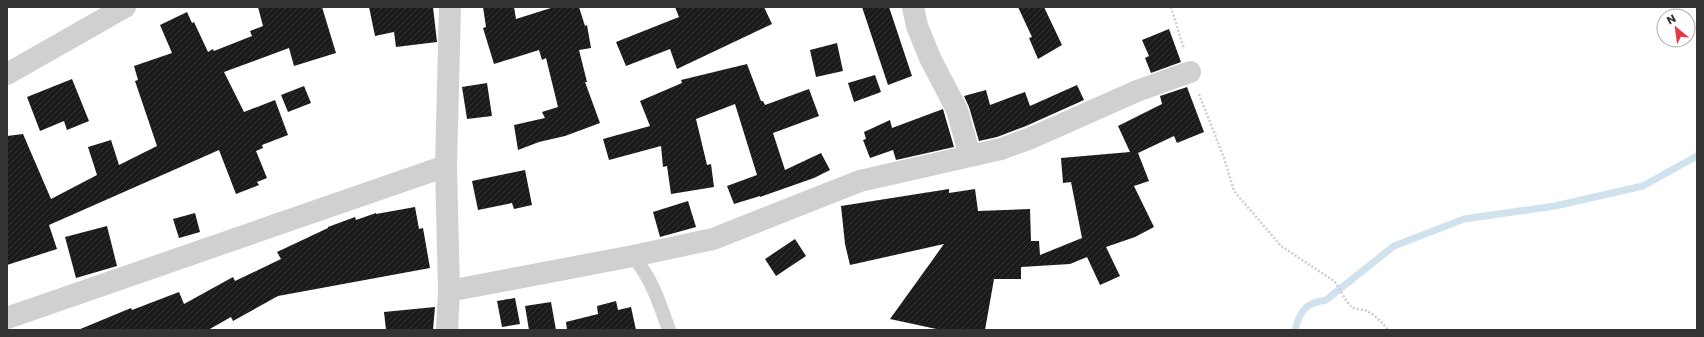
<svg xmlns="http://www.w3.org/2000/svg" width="1704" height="337" viewBox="0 0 1704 337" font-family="Poppins,sans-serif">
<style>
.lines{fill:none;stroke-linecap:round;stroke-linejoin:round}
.stream{stroke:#cfe2ee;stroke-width:7}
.building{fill:url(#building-hatch)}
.path{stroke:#cdcdcd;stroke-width:2.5;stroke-dasharray:2 2;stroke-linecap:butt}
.service{stroke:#d0d0d0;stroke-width:14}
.minor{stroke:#d0d0d0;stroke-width:22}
</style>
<defs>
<pattern id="building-hatch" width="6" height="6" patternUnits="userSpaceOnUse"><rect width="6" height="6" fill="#1a1a1a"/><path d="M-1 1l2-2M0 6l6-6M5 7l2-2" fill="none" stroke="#333"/></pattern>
</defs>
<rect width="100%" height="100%" fill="#fff"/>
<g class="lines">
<path class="stream" d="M 1295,330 C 1300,310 1306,303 1326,300 L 1394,246 L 1464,219 L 1555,206 L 1643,186 L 1697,156"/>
</g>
<path class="building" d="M 258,7 L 322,7 L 336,53 L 294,66 L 289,48 L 224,72 L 244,112 L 275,100 L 288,135 L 262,145 L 263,148 L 256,151 L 267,178 L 257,182 L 259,185 L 236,194 L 219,150 L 49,225 L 57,249 L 7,265 L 7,136 L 23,134 L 51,199 L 97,175 L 88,147 L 111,140 L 119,165 L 157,146 L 135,81 L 138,80 L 134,66 L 172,53 L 160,25 L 187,12 L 192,23 L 194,22 L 208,52 L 213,49 L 214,51 L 252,36 L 250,31 L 263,26 Z
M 369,7 L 433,7 L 437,42 L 396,47 L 394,32 L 375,36 Z
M 483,7 L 514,7 L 516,19 L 554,7 L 579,7 L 585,26 L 587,25 L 591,48 L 579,50 L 587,82 L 585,82 L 600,123 L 565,136 L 539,142 L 518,150 L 514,125 L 545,118 L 542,112 L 558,107 L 546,58 L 542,60 L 539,50 L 494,64 L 483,28 L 486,27 Z
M 675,7 L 764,7 L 772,24 L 677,69 L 670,49 L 626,66 L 616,42 L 679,17 Z
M 862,7 L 889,7 L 912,76 L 888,85 Z
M 1018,7 L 1044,7 L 1062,45 L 1038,59 L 1029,38 L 1032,37 Z
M 1169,29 L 1181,62 L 1151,73 L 1145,58 L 1149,56 L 1142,40 Z
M 837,43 L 843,71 L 816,77 L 810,50 Z
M 747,64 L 761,101 L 763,101 L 765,105 L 809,89 L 819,116 L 773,133 L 785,170 L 821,153 L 830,170 L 814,178 L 760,197 L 760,196 L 734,204 L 727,186 L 757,175 L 735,104 L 696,119 L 707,165 L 711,164 L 714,187 L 671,194 L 667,166 L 663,167 L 661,146 L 609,160 L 603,139 L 650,126 L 640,101 L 682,83 L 681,80 Z
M 875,75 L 881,92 L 854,102 L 848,83 Z
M 72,79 L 89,121 L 67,130 L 64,121 L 40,131 L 27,97 Z
M 487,83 L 492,116 L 467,119 L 462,87 Z
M 1077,85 L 1084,100 L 1026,126 L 997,137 L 979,141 L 969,107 L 964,96 L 986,90 L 990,105 L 1025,92 L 1030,106 Z
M 304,86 L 311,103 L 288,112 L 281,95 Z
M 1187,87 L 1204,132 L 1177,143 L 1174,136 L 1138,153 L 1149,181 L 1134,186 L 1154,227 L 1135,237 L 1106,247 L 1120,276 L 1100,285 L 1087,257 L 1070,264 L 1021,267 L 1021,279 L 994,279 L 985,330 L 941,330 L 890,319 L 944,244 L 850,265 L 845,244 L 841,206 L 949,189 L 949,193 L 975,189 L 978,211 L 1030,209 L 1031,241 L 1039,241 L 1040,255 L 1082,238 L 1071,182 L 1063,183 L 1061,158 L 1130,152 L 1118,126 L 1162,104 L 1160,96 Z
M 943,109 L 954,147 L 896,160 L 893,150 L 870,158 L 863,140 L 866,139 L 864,132 L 890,120 L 892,128 Z
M 525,170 L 532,205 L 514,209 L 512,203 L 478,210 L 472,181 Z
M 688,201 L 696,227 L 660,237 L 653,212 Z
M 415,207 L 419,229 L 423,228 L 430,268 L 278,296 L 233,321 L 231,317 L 208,330 L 78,330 L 131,308 L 132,310 L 179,292 L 184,304 L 233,277 L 235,281 L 281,259 L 277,252 L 328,228 L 328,227 L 355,217 L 356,220 L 376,213 L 376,214 Z
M 195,213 L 200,232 L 179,238 L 173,219 Z
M 107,226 L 117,266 L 76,278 L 65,237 Z
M 795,239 L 806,256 L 776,276 L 765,259 Z
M 515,298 L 520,324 L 502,327 L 497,301 Z
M 616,301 L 618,310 L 631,307 L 636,330 L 567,330 L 566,322 L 598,314 L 597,306 Z
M 551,302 L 556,330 L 529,330 L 525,306 Z
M 435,307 L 433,330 L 386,330 L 384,312 Z"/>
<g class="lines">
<path class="path" d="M 1171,7 L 1184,49
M 1199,94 L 1224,158 L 1234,191 L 1281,246 L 1334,281 C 1341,289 1345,302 1352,307 C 1356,310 1363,309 1367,311 C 1375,315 1383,323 1388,330"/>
<path class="service" d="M 633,256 C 652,279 659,302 669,330"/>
<path class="minor" d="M 913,7 L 917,26 L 930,58 L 957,110 L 970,156
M 7,74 L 125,7
M 449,291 L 633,256 L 713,239 L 860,181 L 1001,149 L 1031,138 L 1137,91 L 1190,72
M 7,318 L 446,166
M 447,330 L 449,291 L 446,166 L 450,7"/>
</g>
<rect width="1704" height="337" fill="none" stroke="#333333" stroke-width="16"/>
<g transform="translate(1676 28) rotate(331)"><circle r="19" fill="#ffffff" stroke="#adadad"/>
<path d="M0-3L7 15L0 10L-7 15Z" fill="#e63946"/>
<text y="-6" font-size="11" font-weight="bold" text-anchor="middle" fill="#333333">N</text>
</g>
</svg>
